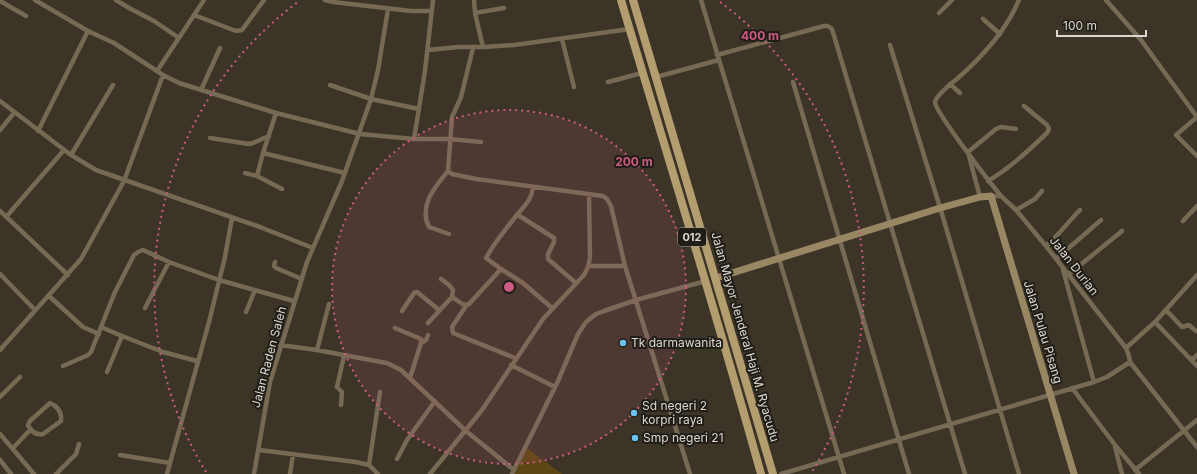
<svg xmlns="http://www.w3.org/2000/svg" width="1197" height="474" viewBox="0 0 1197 474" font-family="Inter,sans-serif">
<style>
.green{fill:#5c4613}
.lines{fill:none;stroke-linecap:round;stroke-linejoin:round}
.street{stroke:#766a54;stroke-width:4.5}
.secondary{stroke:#998763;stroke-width:7}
.primary{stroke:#b49d6e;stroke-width:8}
.ring{fill:none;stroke:#cb5b84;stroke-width:2;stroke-dasharray:2 4}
.poi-dot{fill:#6cc3f2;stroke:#201d17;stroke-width:1.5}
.labels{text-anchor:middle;stroke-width:4;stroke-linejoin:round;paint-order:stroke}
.shield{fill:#201d17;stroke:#a4a098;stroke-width:1}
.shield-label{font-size:11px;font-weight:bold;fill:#dcd8cf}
.street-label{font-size:12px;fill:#dcd8cf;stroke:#201d17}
.poi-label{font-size:12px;fill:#dcd8cf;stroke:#201d17;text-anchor:start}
.centre{fill:#cb5b84;stroke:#201d17;stroke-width:2}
.ring-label{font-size:12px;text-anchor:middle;font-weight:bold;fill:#cb5b84;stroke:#201d17;stroke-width:4;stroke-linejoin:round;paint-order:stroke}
</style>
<rect width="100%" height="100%" fill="#3c3527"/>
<path class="green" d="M 527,448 L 562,474 L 513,474 Z"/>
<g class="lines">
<path class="street" d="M 35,0 L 88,31 L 114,43 L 163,75 L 179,83 L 208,92 L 276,113 L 360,134 L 414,139 L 449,139 L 481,142
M 116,0 L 129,8 L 154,21 L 179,38
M 325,0 L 333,2 L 411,11 L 432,11
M 474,0 L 475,13
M 701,0 L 844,474
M 1106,0 L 1141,40 L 1197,117
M 0,1 L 26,16
M 504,8 L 475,13 L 483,47 L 514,45 L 630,29
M 939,13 L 952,0
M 194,15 L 236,31 L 242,30 L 264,0
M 983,19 L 1000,34
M 562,39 L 574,87
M 890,45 L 942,214 L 1019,474
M 473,48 L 461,97 L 452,117 L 448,171 L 452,174 L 476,179 L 603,196 L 607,199 L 611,206 L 625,266 L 690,474
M 428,50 L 459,47 L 483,47
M 717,55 L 824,26 L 828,26 L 832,29 L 965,474
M 157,71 L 204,0
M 656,77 L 719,60
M 608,82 L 642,73
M 793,82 L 909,474
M 950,84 L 960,93
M 330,85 L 371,99 L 419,109
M 201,90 L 220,48
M 0,101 L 71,155 L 96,170 L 260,227 L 313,248
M 276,113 L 263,153 L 345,173
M 1197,117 L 1176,135 L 1197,156
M 0,130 L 14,113
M 38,131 L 88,31
M 210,138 L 249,144 L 253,143 L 269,136
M 414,139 L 425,71 L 433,0
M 968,152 L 996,129 L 1001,127 L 1016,129
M 71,155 L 113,85
M 969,156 L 980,197
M 448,171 C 436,186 418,205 429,227 L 449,234
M 245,173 L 257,176 L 263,153
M 257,176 L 282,189
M 988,181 C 1010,168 1028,151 1047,133 L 1049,129 L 1047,125 L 1024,106
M 533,187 C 532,200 524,206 516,216 C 506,229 494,243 486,258 L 501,269 L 523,283 L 552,308
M 991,196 L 1001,196 L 1016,210 L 1046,246 L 1126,348 L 1129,356 L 1130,362
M 1001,196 C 992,185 935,112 935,102 C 936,96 953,82 958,78 C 983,56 1006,31 1019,0
M 1016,210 L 1035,199 L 1042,191
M 0,211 L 68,275
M 518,215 L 554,238 L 554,242 L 548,254 L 548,259 L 576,283
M 6,217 L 64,150
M 1183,221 L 1197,206
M 1046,246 C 1059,235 1068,222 1080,210
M 1056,259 L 1101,220
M 275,262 L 274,266 L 276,268 L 302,279
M 589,266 L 625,266
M 1063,270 L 1094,382
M 0,274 L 35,310
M 1068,275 L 1122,231
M 441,279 L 449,285 L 453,290 L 452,297
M 49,296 L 83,327 L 99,334
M 466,306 L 452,327 L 453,333 L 515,358
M 145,308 L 169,262
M 1166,310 L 1182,327 L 1189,325 L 1196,331
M 402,311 L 414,293 L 417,292 L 439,310
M 246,312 L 255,290
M 1155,322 L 1197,366
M 428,323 L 452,297 L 464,305 L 469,304 L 501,269
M 101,327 L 122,336
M 395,328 L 421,339 L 421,343
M 280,345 L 317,350 L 381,362 L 387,363 L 401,370 L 466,431 L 514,470
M 1126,348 L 1155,322 L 1197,275
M 0,350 L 81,259 L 124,181 L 163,75
M 317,350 L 329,304
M 1191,359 L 1194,358 L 1197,355
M 1130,362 L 1197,447
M 511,365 L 555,387
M 63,366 L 88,355 L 91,352 L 115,292 L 134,255 L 138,252 L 143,250 L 169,262 L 219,280 L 294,301
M 107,372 L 122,336 L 163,352 L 197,361
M 410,378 L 421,343 L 426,340 L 428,335
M 1072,388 L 1115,445 L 1139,474
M 0,397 L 20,377
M 50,403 C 57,406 62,412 61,421 L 43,434 C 36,435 31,432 28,425 L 30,421 Z
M 341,405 L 342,392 L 337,387 L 344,356
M 0,434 L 34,474
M 1115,447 L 1122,474
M 13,448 L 30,430
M 259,450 L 356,462 L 369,465 L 378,474
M 120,455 L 170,463
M 397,459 L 407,440 L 435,401
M 0,460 L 11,474
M 369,465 L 380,392
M 1135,470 L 1197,420
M 56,474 L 76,454 L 79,444
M 167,474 L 209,322 L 225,257 L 232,218
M 254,474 L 270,382 L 307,262 L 342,181 L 371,99 L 378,70 L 388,9
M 290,474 L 293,455
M 430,474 L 482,410 L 543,319 L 584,275 C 588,269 589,264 590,257 L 589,195
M 512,474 L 558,381 L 578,334 L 586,322 L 596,314 L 604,311 L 636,300 L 706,281
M 781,474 L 1094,382 L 1107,377 L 1130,362"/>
<path class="secondary" d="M 716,278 L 940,208 L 980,197 L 991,196 L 1074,474"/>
<path class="primary" d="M 621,0 C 668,158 717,315 761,474
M 633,0 L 773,474"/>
</g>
<circle cx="509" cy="287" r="177" fill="#cb5b84" fill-opacity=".12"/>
<g class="ring">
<circle cx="509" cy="287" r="177"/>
<path d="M206 472A355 355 0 0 1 298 2M720 2A355 355 0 0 1 812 472"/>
</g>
<g class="poi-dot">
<circle cx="623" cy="343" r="4"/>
<circle cx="634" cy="413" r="4"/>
<circle cx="635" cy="438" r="4"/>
</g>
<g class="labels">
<rect class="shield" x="678" y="228" width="28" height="18" rx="3"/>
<g class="shield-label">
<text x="692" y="241">012</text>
</g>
<g class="street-label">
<text transform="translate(1074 266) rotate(52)" y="4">Jalan Durian</text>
<text transform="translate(1043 332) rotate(73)" y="4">Jalan Pulau Pisang</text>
<text transform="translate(745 337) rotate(74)" y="4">Jalan Mayor Jenderal Haji M. Ryacudu</text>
<text transform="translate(269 357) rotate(-75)" y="4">Jalan Raden Saleh</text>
</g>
<g class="poi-label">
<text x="631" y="347">Tk darmawanita</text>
<text x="642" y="410">Sd negeri 2<tspan x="642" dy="14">korpri raya</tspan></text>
<text x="643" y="442">Smp negeri 21</text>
</g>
</g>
<circle cx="509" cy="287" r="6" class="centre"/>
<g class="ring-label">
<text x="760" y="40">400 m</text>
<text x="634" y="166">200 m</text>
</g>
<path d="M1057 30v6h89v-6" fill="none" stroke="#dcd8cf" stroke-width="2"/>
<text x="1063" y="30" font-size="12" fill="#dcd8cf" stroke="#201d17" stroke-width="3" paint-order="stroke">100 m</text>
</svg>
